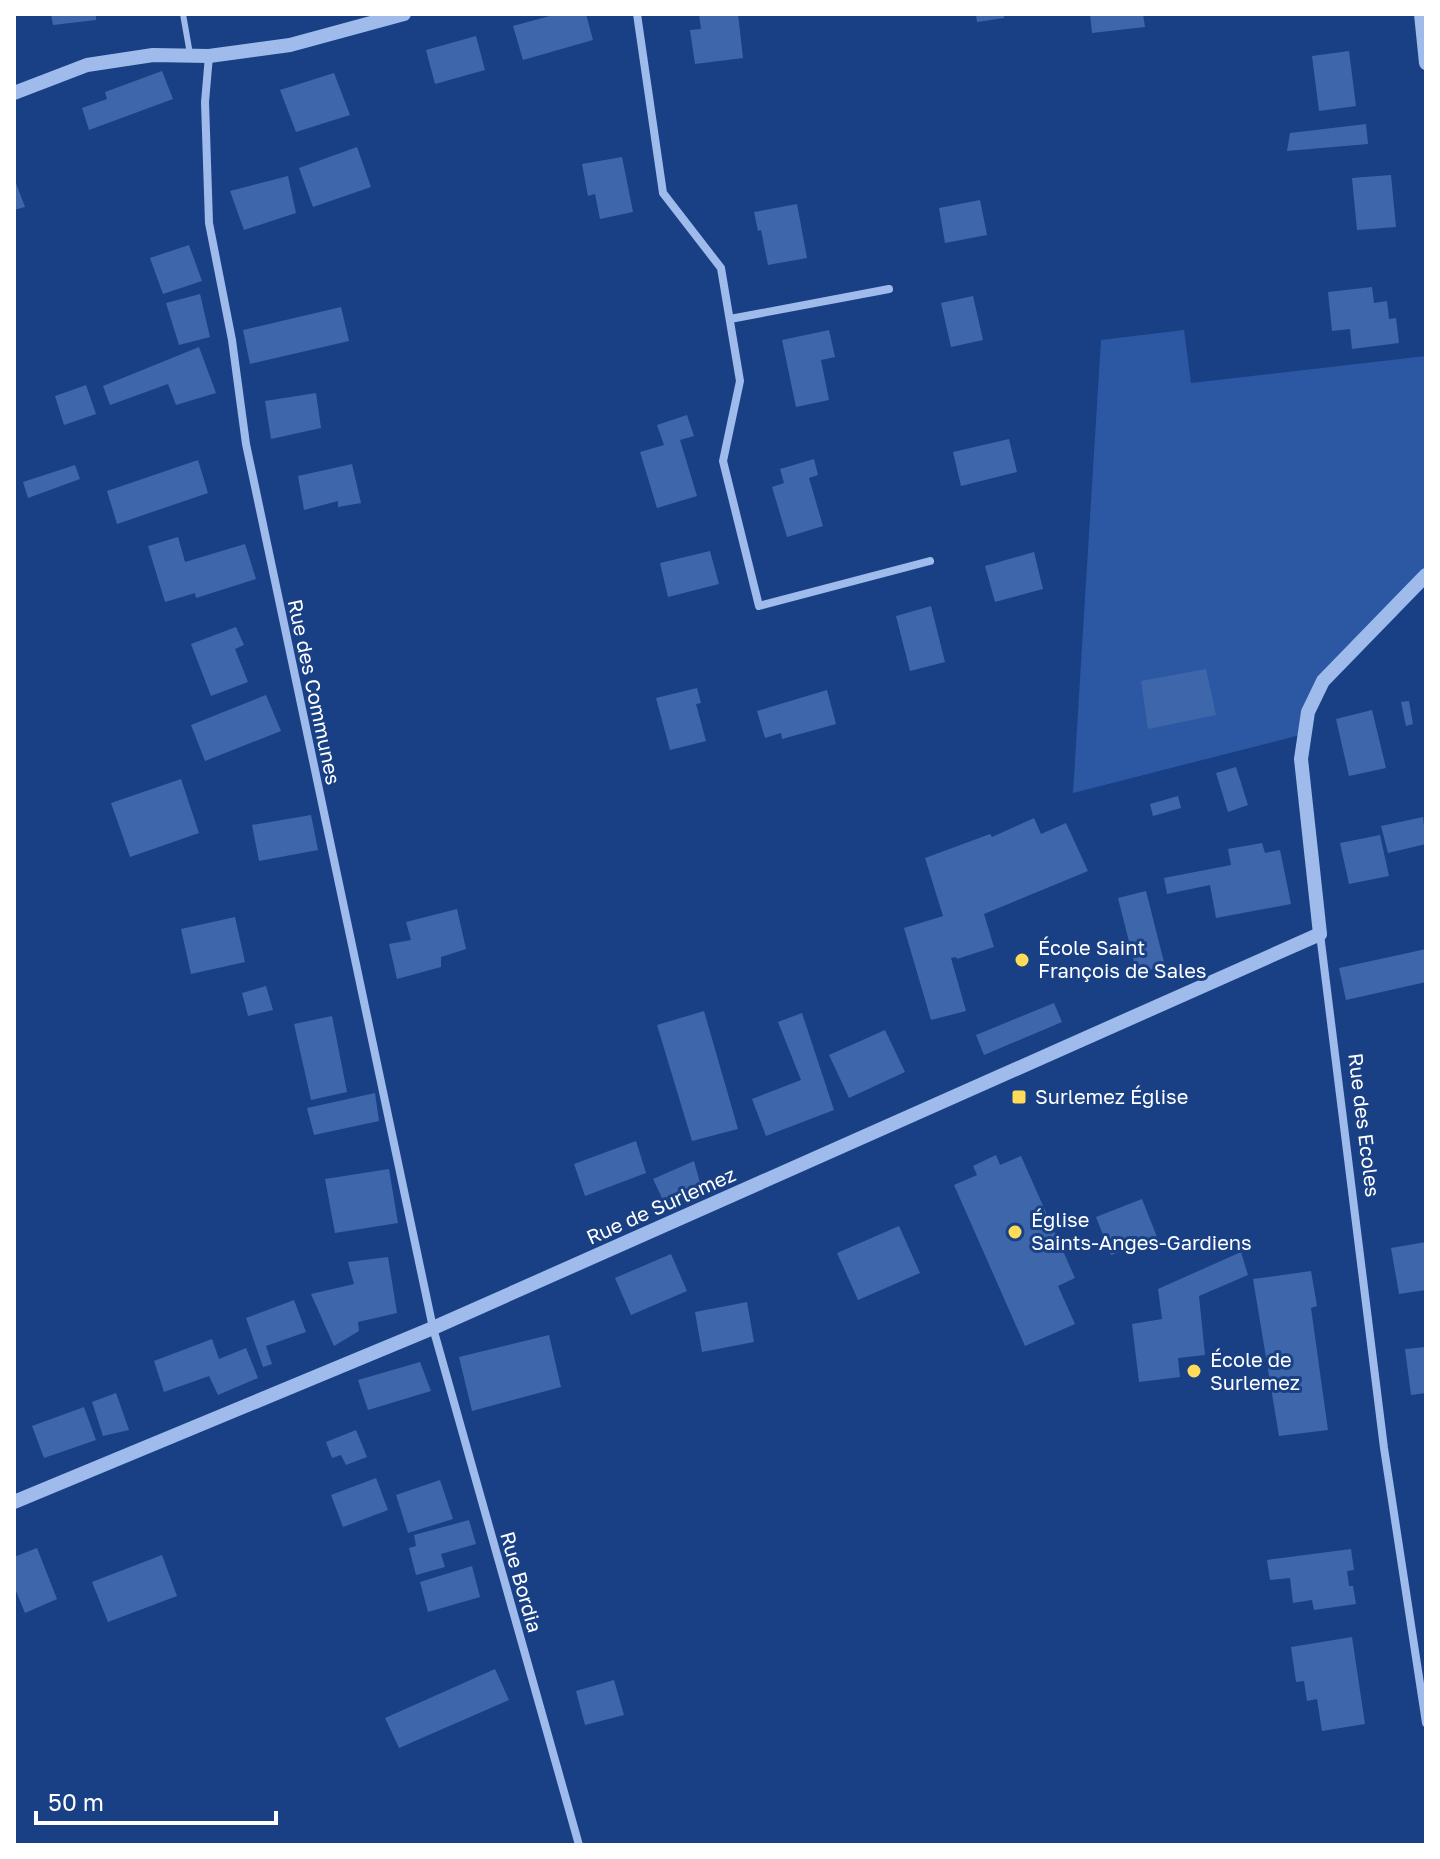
<svg xmlns="http://www.w3.org/2000/svg" width="1440" height="1859" viewBox="0 0 1440 1859" font-family="'Golos Text',sans-serif">
<style>
.green{fill:#2c58a3}
.building{fill:#3e66ab}
.lines{fill:none;stroke-linecap:round;stroke-linejoin:round}
.service{stroke:#9ebbec;stroke-width:6}
.minor{stroke:#9ebbec;stroke-width:8}
.tertiary{stroke:#9ebbec;stroke-width:14}
.poi-dot{fill:#ffdb59;stroke:#194084;stroke-width:3}
.labels{text-anchor:middle;stroke-width:6;stroke-linejoin:round;paint-order:stroke}
.street-label{font-size:20px;fill:#fff;stroke:#194084}
.poi-label{font-size:20px;fill:#fff;stroke:#194084;text-anchor:start}
</style>
<rect width="100%" height="100%" fill="#194084"/>
<path class="green" d="M 1184,330 L 1191,383 L 1426,356 L 1426,575 L 1323,681 L 1304,734 L 1073,793 L 1101,340 Z"/>
<path class="building" d="M 51,14 L 96,14 L 96,20 L 53,25 Z
M 557,14 L 586,14 L 593,40 L 523,60 L 513,26 Z
M 699,14 L 738,14 L 743,58 L 695,64 L 690,30 L 701,29 Z
M 976,14 L 1004,14 L 1004,18 L 977,22 Z
M 1090,14 L 1143,14 L 1145,27 L 1092,33 Z
M 476,36 L 485,70 L 435,84 L 426,50 Z
M 1349,51 L 1356,106 L 1319,111 L 1312,56 Z
M 162,71 L 173,99 L 89,130 L 82,108 L 107,99 L 105,92 Z
M 334,73 L 350,115 L 296,132 L 280,90 Z
M 1366,124 L 1368,144 L 1287,151 L 1290,133 Z
M 357,147 L 371,187 L 313,207 L 299,168 Z
M 622,157 L 633,212 L 600,219 L 595,194 L 588,196 L 582,164 Z
M 1391,175 L 1396,227 L 1357,230 L 1352,178 Z
M 288,176 L 296,213 L 244,230 L 230,191 Z
M 14,178 L 25,207 L 14,210 Z
M 980,200 L 987,235 L 945,243 L 939,208 Z
M 797,204 L 807,258 L 768,265 L 761,230 L 758,231 L 754,212 Z
M 189,245 L 202,281 L 163,294 L 150,258 Z
M 1372,287 L 1374,303 L 1387,301 L 1389,319 L 1396,318 L 1399,343 L 1352,349 L 1350,329 L 1332,331 L 1328,292 Z
M 200,294 L 210,337 L 179,345 L 166,303 Z
M 973,296 L 983,340 L 951,347 L 941,303 Z
M 341,307 L 349,341 L 250,364 L 243,330 Z
M 829,330 L 835,357 L 821,360 L 829,400 L 796,407 L 782,340 Z
M 199,347 L 216,393 L 176,405 L 168,384 L 110,405 L 103,386 Z
M 86,385 L 96,414 L 64,425 L 55,396 Z
M 316,393 L 321,428 L 271,439 L 265,401 Z
M 687,415 L 694,436 L 680,440 L 697,496 L 657,508 L 640,452 L 664,445 L 657,425 Z
M 1009,439 L 1017,472 L 961,486 L 953,452 Z
M 814,459 L 818,475 L 809,478 L 823,526 L 787,537 L 772,487 L 784,483 L 780,469 Z
M 198,460 L 208,493 L 117,524 L 107,491 Z
M 352,464 L 361,503 L 338,507 L 338,501 L 304,510 L 298,476 Z
M 75,465 L 80,479 L 28,498 L 23,482 Z
M 178,537 L 185,562 L 245,544 L 256,579 L 196,598 L 195,593 L 165,602 L 148,546 Z
M 710,551 L 719,584 L 668,597 L 660,563 Z
M 1034,552 L 1043,589 L 995,602 L 985,566 Z
M 931,606 L 945,662 L 910,671 L 896,616 Z
M 236,627 L 244,645 L 235,649 L 248,682 L 211,696 L 191,644 Z
M 1206,669 L 1216,715 L 1148,729 L 1141,681 Z
M 697,688 L 701,703 L 696,704 L 706,741 L 670,750 L 656,698 Z
M 827,690 L 836,724 L 782,739 L 781,733 L 765,738 L 757,711 Z
M 266,695 L 281,731 L 205,761 L 191,725 Z
M 1409,701 L 1413,724 L 1406,726 L 1401,702 Z
M 1372,710 L 1386,768 L 1349,776 L 1336,719 Z
M 1236,767 L 1248,805 L 1228,812 L 1216,773 Z
M 181,779 L 199,833 L 130,857 L 111,803 Z
M 1178,796 L 1181,808 L 1153,816 L 1150,804 Z
M 311,815 L 318,850 L 259,861 L 252,825 Z
M 1423,817 L 1426,844 L 1388,853 L 1381,826 Z
M 1034,818 L 1041,834 L 1066,823 L 1088,871 L 984,914 L 994,947 L 957,959 L 956,957 L 951,958 L 966,1011 L 931,1020 L 904,928 L 943,916 L 925,858 L 990,834 L 992,837 Z
M 1380,835 L 1389,876 L 1349,884 L 1340,843 Z
M 1262,843 L 1265,853 L 1280,850 L 1291,904 L 1216,918 L 1210,885 L 1167,894 L 1164,878 L 1231,865 L 1228,849 Z
M 1146,891 L 1165,966 L 1137,973 L 1118,898 Z
M 457,909 L 466,949 L 441,957 L 441,967 L 397,979 L 389,944 L 411,940 L 406,922 Z
M 235,917 L 245,962 L 191,974 L 181,929 Z
M 1426,949 L 1426,982 L 1346,1000 L 1339,968 Z
M 266,986 L 273,1010 L 248,1016 L 242,993 Z
M 1054,1003 L 1062,1022 L 984,1055 L 976,1035 Z
M 704,1011 L 738,1129 L 692,1141 L 657,1025 Z
M 802,1013 L 834,1110 L 766,1136 L 752,1099 L 801,1080 L 778,1022 Z
M 332,1016 L 347,1092 L 311,1100 L 294,1024 Z
M 885,1030 L 905,1072 L 849,1098 L 829,1055 Z
M 375,1093 L 379,1121 L 314,1135 L 307,1108 Z
M 636,1141 L 646,1173 L 585,1196 L 574,1164 Z
M 996,1155 L 1000,1165 L 1021,1156 L 1075,1278 L 1058,1286 L 1075,1324 L 1025,1346 L 954,1185 L 977,1175 L 973,1166 Z
M 694,1161 L 700,1183 L 663,1200 L 653,1179 Z
M 389,1169 L 398,1223 L 335,1233 L 325,1179 Z
M 1142,1199 L 1157,1237 L 1111,1255 L 1096,1217 Z
M 899,1226 L 920,1273 L 858,1300 L 837,1253 Z
M 1426,1242 L 1426,1290 L 1399,1294 L 1391,1248 Z
M 1241,1252 L 1248,1275 L 1199,1296 L 1205,1355 L 1178,1358 L 1180,1377 L 1139,1382 L 1132,1324 L 1162,1319 L 1158,1289 Z
M 671,1254 L 687,1291 L 631,1315 L 615,1278 Z
M 388,1257 L 397,1313 L 358,1322 L 359,1331 L 334,1346 L 311,1294 L 354,1284 L 348,1262 Z
M 1311,1271 L 1317,1306 L 1311,1308 L 1328,1430 L 1279,1436 L 1253,1279 Z
M 294,1300 L 306,1332 L 266,1346 L 272,1364 L 263,1367 L 246,1318 Z
M 747,1302 L 754,1342 L 702,1352 L 695,1312 Z
M 549,1335 L 561,1387 L 472,1411 L 459,1357 Z
M 212,1339 L 219,1359 L 246,1348 L 258,1378 L 218,1395 L 209,1376 L 164,1392 L 154,1361 Z
M 1426,1347 L 1426,1393 L 1411,1395 L 1405,1349 Z
M 420,1362 L 431,1391 L 368,1410 L 358,1380 Z
M 116,1393 L 129,1430 L 103,1436 L 92,1402 Z
M 84,1407 L 96,1440 L 44,1458 L 32,1426 Z
M 356,1430 L 367,1457 L 346,1465 L 341,1455 L 332,1458 L 326,1442 Z
M 376,1478 L 388,1510 L 343,1527 L 331,1495 Z
M 440,1480 L 453,1519 L 408,1533 L 396,1495 Z
M 469,1520 L 476,1544 L 441,1554 L 445,1567 L 416,1575 L 409,1548 L 416,1546 L 414,1535 Z
M 37,1548 L 57,1599 L 25,1613 L 14,1586 L 14,1557 Z
M 1351,1549 L 1354,1570 L 1347,1571 L 1349,1586 L 1353,1586 L 1356,1604 L 1314,1610 L 1312,1600 L 1293,1603 L 1290,1578 L 1270,1580 L 1267,1560 Z
M 162,1555 L 177,1596 L 108,1622 L 92,1582 Z
M 472,1566 L 480,1597 L 428,1612 L 420,1582 Z
M 1352,1637 L 1365,1724 L 1322,1731 L 1317,1699 L 1307,1701 L 1304,1681 L 1296,1682 L 1291,1647 Z
M 495,1669 L 509,1700 L 399,1748 L 385,1718 Z
M 614,1680 L 624,1715 L 585,1725 L 576,1691 Z"/>
<g class="lines">
<path class="service" d="M 183,14 L 190,54"/>
<path class="minor" d="M 637,14 L 663,193 L 721,268 L 740,381 L 723,461 L 759,606 L 930,561
M 209,56 L 205,102 L 209,223 L 232,340 L 246,444 L 433,1328 L 579,1845
M 730,319 L 889,289
M 1320,934 L 1384,1448 L 1426,1723"/>
<path class="tertiary" d="M 1421,14 L 1426,63
M 14,93 L 87,65 L 153,55 L 209,56 L 290,45 L 404,14
M 14,1502 L 433,1328 L 1320,934 L 1301,759 L 1308,712 L 1323,681 L 1426,575"/>
</g>
<g class="poi-dot">
<circle cx="1022" cy="960" r="8"/>
<rect x="1011" y="1089" width="16" height="16" rx="4"/>
<circle cx="1015" cy="1232" r="8"/>
<circle cx="1194" cy="1371" r="8"/>
</g>
<g class="labels">
<g class="street-label">
<text transform="translate(314 692) rotate(78)" y="7">Rue des Communes</text>
<text transform="translate(1364 1125) rotate(83)" y="7">Rue des Ecoles</text>
<text transform="translate(661 1206) rotate(-24)" y="7">Rue de Surlemez</text>
<text transform="translate(521 1582) rotate(74)" y="7">Rue Bordia</text>
</g>
<g class="poi-label">
<text x="1038" y="955">École Saint<tspan x="1038" dy="23">François de Sales</tspan></text>
<text x="1035" y="1104">Surlemez Église</text>
<text x="1031" y="1227">Église<tspan x="1031" dy="23">Saints-Anges-Gardiens</tspan></text>
<text x="1210" y="1367">École de<tspan x="1210" dy="23">Surlemez</tspan></text>
</g>
</g>
<rect width="1440" height="1859" fill="none" stroke="#ffffff" stroke-width="32"/>
<path d="M36 1811v12h240v-12" fill="none" stroke="#ffffff" stroke-width="4"/>
<text x="48" y="1811" font-size="24" fill="#ffffff" stroke="#194084" stroke-width="6" paint-order="stroke">50 m</text>
</svg>
